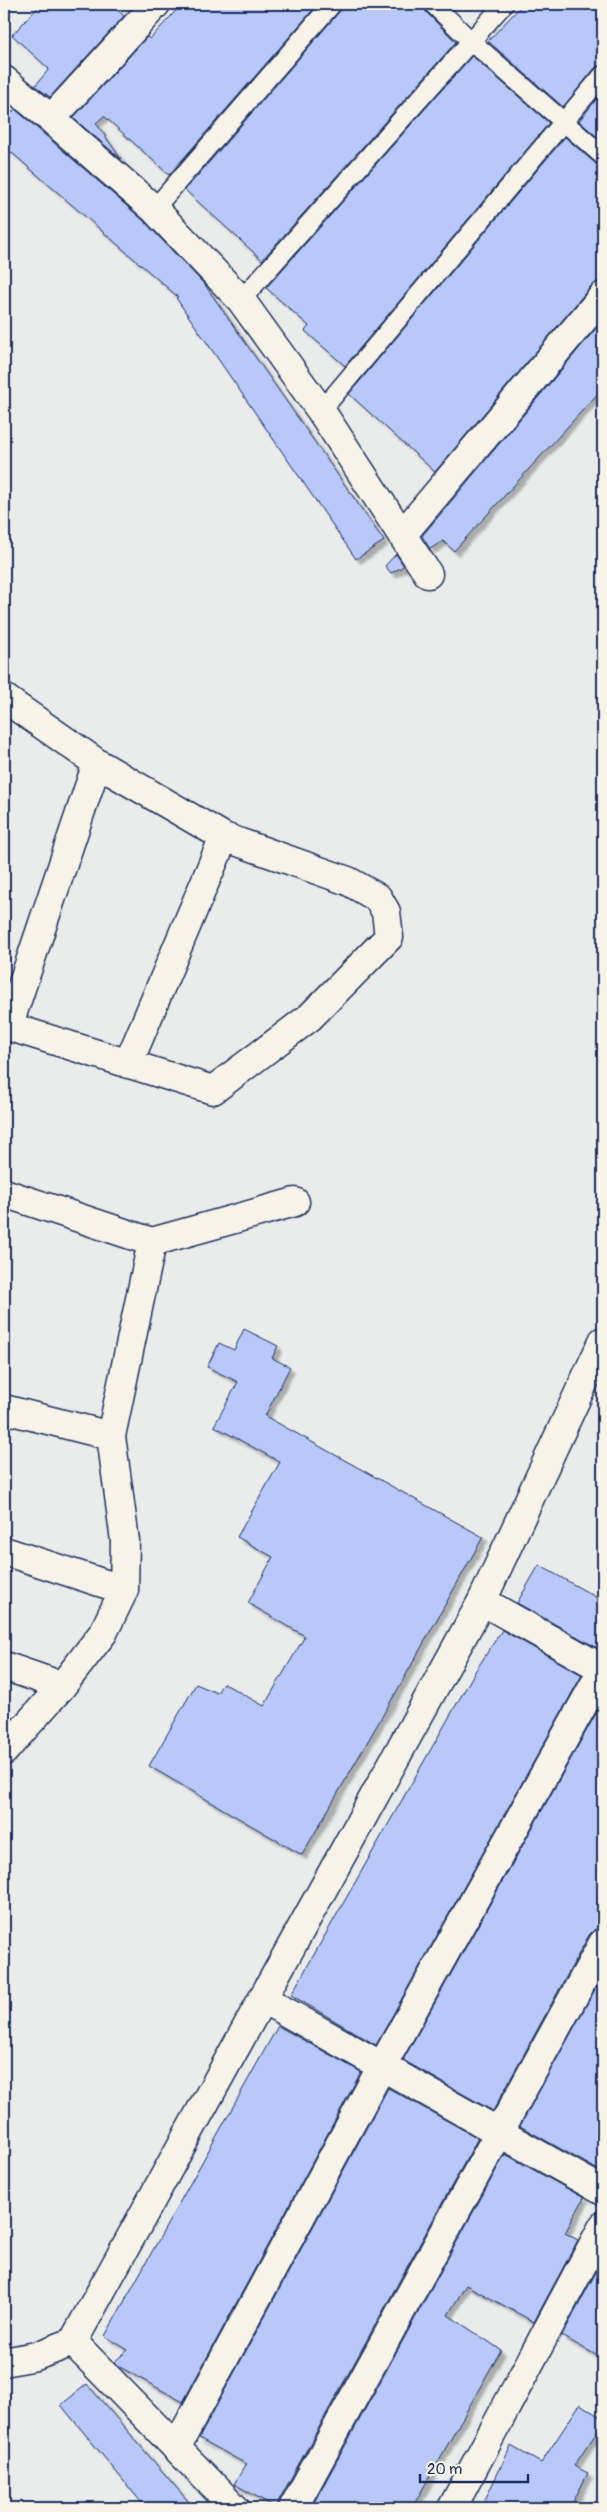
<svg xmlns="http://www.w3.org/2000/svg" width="607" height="2512" viewBox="0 0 607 2512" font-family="Pangolin,sans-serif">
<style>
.building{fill:#b8c9f9;stroke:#1b2f5e;filter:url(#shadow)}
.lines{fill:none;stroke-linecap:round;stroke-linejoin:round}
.lane-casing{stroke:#1b2f5e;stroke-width:21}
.street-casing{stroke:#1b2f5e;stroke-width:31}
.secondary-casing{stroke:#1b2f5e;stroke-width:31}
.lane{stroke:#f7f3e8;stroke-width:18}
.street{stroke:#f7f3e8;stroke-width:28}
.secondary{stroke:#f7f3e8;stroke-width:28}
</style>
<defs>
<filter id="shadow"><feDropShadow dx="4.5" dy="4.5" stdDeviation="1" flood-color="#0004"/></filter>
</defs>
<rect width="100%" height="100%" fill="#eaebeb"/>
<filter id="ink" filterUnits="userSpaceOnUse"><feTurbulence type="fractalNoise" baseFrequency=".02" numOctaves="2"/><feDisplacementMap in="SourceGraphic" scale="10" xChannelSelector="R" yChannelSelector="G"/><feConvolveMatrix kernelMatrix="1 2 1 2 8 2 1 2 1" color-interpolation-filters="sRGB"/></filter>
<g filter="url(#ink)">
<path class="building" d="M 41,4 L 111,4 L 124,16 L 50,97 L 35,86 L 49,69 L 12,35 Z
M 182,4 L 318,4 L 169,175 L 104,116 L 96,123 L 121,159 L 73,118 L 147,37 L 150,39 Z
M 342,4 L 423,4 L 426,12 L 456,42 L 262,260 L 185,190 L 340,11 Z
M 523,4 L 603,4 L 603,65 L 595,68 L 563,107 L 488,41 Z
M 472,56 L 549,123 L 345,366 L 305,331 L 309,326 L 266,288 Z
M 603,91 L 603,142 L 579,121 Z
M 15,109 L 143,220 L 205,285 L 384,541 L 356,559 L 176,298 L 178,297 L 4,146 L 4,122 Z
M 565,137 L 596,164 L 603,166 L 603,281 L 591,286 L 435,472 L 349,394 Z
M 603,320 L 603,388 L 454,551 L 443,541 L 430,549 L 422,536 Z
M 396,554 L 404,566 L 391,573 L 385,566 Z
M 244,1329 L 278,1346 L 272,1358 L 290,1367 L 265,1416 L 483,1537 L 398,1689 L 302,1855 L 149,1766 L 196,1684 L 217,1693 L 223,1683 L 264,1706 L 305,1636 L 248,1603 L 273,1557 L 237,1537 L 280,1462 L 214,1426 L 238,1382 L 207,1367 L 219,1343 L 234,1350 Z
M 539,1565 L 603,1601 L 603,1651 L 517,1603 Z
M 502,1630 L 582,1675 L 376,2045 L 291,1995 L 476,1670 Z
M 603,1701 L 603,1927 L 595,1929 L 589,1935 L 493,2111 L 403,2060 Z
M 603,1975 L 603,2164 L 600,2171 L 520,2126 Z
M 278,2026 L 361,2072 L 183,2402 L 118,2366 L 114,2362 L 128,2350 L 105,2336 Z
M 388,2088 L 478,2138 L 279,2500 L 277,2508 L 234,2484 L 246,2464 L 199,2438 Z
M 505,2154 L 584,2198 L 565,2233 L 578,2240 L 534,2322 L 466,2285 L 448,2315 L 501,2350 L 412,2508 L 311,2508 Z
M 603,2259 L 603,2359 L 562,2336 Z
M 87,2384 L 194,2508 L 146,2508 L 61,2405 Z
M 580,2404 L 603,2419 L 603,2423 L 574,2466 L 588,2473 L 570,2508 L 481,2508 L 511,2446 L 541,2463 Z"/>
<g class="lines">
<defs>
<path id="lane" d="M 433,4 L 471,41 L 603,156
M 154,209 L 332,4
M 241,300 L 504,4
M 321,411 L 603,75"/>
<path id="street" d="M 156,4 L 51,119 L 154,209 L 241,300 L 321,411 L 402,535 L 603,296
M 4,80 L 51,119
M 402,535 L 428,574
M 4,698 L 97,763 L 224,837 L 348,881 L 378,898 L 386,912 L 389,937 L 310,1017 L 213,1090 L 4,1025
M 8,1027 L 97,763
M 128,1064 L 224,837
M 4,1193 L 152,1242 L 111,1436 L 125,1541 L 124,1590 L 103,1633 L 62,1686 L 4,1751
M 152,1242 L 295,1202
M 4,1409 L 111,1436
M 4,1551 L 124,1590
M 4,1666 L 62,1686
M 263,1999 L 603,2191
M 73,2342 L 235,2508
M 176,2448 L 382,2066 L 603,1669 L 482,1601
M 293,2508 L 603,1943
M 452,2508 L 603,2226"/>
<path id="secondary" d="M 4,2362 L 36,2356 L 73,2342 L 482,1601 L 603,1341"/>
</defs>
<use href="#lane" class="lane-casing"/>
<use href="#street" class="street-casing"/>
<use href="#secondary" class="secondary-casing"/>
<use href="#lane" class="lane"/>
<use href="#street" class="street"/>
<use href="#secondary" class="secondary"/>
</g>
</g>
<rect width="607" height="2512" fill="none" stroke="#f7f3e8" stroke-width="20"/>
<rect x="10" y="10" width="587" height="2492" fill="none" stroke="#1b2f5e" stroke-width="2" filter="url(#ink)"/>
<path d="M420 2474v8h108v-8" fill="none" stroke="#1b2f5e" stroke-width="2.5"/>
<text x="427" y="2474" font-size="15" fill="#1b2f5e" stroke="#f7f3e8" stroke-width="4" paint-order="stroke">20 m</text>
</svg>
